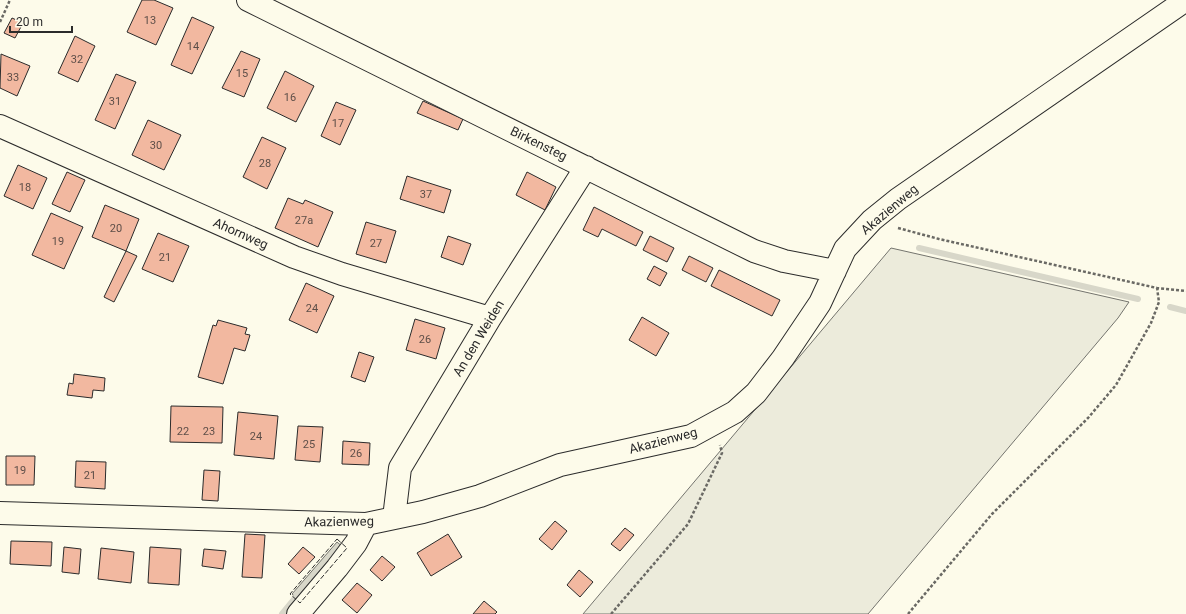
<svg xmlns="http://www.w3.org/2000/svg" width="1186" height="614" viewBox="0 0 1186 614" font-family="Roboto,sans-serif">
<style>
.green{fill:#ecebdb;stroke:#74746e}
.water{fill:#d8d7c9;stroke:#74746e}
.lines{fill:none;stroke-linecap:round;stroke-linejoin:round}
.stream{stroke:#d8d7c9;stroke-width:6}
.building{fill:#f2b8a0;stroke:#2b2b2b}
.minor-casing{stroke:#2b2b2b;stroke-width:24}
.path{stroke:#6a6964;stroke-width:2.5;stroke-dasharray:3 2;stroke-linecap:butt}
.minor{stroke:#fdfbea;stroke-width:22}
.fence{stroke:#2b2b2b;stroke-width:1;stroke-dasharray:5 2;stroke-linecap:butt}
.labels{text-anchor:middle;stroke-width:3;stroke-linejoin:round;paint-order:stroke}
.number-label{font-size:11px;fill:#5d4e48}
.street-label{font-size:13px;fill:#2b2b2b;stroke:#fdfbea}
</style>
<rect width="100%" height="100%" fill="#fdfbea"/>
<path class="green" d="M 891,248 L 1129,302 L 1118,318 L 868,614 L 583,614 Z"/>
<path class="water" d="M 337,542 L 344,548 L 299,600 L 292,594 Z"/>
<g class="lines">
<path class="stream" d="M 919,248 L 1138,299
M 1170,307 L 1186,311
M 282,614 L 296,597"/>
</g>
<path class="building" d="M 142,0 L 154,0 L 173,8 L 156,45 L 127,32 Z
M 192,17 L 214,27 L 192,74 L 171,65 Z
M 12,18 L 23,23 L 15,38 L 4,33 Z
M 75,36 L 95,46 L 78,82 L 58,73 Z
M 241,51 L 260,59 L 244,97 L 222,88 Z
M 1,54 L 30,66 L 17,96 L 0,88 Z
M 285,71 L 314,86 L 296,122 L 267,108 Z
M 116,74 L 136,82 L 115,129 L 95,120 Z
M 423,101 L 463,119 L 458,130 L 417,113 Z
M 336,102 L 356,110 L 340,145 L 321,136 Z
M 148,120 L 181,135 L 164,170 L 132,155 Z
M 262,137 L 286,148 L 267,189 L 243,177 Z
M 18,165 L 47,178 L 33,209 L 4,196 Z
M 67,172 L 85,180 L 70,212 L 52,204 Z
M 527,172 L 556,187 L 545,210 L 516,195 Z
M 407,176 L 451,190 L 444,213 L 400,199 Z
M 288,198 L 303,204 L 305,200 L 333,212 L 318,247 L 275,228 Z
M 105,205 L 139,219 L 126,251 L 92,237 Z
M 594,207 L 643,232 L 636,246 L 602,229 L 598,237 L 583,230 Z
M 51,213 L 83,227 L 64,269 L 32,255 Z
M 366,222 L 396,231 L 386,263 L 356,254 Z
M 158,233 L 189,246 L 173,282 L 142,269 Z
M 448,236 L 471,244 L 463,265 L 441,257 Z
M 650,236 L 674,248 L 667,262 L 643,250 Z
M 126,251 L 137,256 L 114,302 L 104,297 Z
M 689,256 L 713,268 L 706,282 L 682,270 Z
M 654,266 L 667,273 L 660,286 L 647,279 Z
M 719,270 L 780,300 L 772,316 L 711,286 Z
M 306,283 L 334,296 L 317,333 L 289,320 Z
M 642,317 L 669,333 L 656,356 L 629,340 Z
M 415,319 L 445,328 L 436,359 L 406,350 Z
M 218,320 L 247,328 L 245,334 L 250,335 L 245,351 L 234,348 L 223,384 L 198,377 L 213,325 L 216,326 Z
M 359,352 L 374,357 L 365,382 L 351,377 Z
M 74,374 L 105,378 L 104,391 L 93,390 L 92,398 L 67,395 L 69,383 L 73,384 Z
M 171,406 L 223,407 L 222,443 L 170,442 Z
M 238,412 L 278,416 L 274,459 L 234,455 Z
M 298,426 L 323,427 L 320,462 L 295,460 Z
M 343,441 L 370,443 L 369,465 L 342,464 Z
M 6,456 L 35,456 L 34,485 L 6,485 Z
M 76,461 L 106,462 L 105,489 L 75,487 Z
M 204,470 L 220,471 L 218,501 L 202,500 Z
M 555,521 L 567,531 L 552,550 L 539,539 Z
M 625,528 L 634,535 L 620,551 L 611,544 Z
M 245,534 L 265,535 L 262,578 L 242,577 Z
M 448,534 L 462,557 L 431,576 L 417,553 Z
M 11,541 L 52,542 L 51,566 L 10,564 Z
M 64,547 L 81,549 L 79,574 L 62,572 Z
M 150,547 L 181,549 L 179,585 L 148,583 Z
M 303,547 L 315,557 L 299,574 L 288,564 Z
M 101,548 L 134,552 L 131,583 L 98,579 Z
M 204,549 L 226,551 L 223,569 L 202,566 Z
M 382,556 L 395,567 L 382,581 L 370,570 Z
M 579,570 L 593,582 L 580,597 L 567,585 Z
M 357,583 L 372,595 L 357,613 L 342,600 Z
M 484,601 L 497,612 L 495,614 L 473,614 Z"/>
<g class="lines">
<defs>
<path id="minor" d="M 248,0 L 754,251 L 784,261 L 835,271
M 0,126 L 294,257 L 342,274 L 490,318
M 0,513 L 366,524 L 423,512 L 480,496 L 560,465 L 691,436 L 735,412 L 756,393 L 783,358 L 820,303 L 845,249 L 872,220 L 898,199 L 1186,0
M 394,518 L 400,468 L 490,318 L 586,167
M 298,614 L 337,568 L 356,543 L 366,524"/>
</defs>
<use href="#minor" class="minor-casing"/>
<path class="path" d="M 0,22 L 10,0
M 898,228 L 939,239 L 1157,288 L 1186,291
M 611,614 L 688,524 L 722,453 L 720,445
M 908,614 L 992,514 L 1088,418 L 1116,385 L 1151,323 L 1159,302 L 1157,288"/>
<use href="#minor" class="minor"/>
<path class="fence" d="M 337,539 L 347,548 L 300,603 L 290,594 Z"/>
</g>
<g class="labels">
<g class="number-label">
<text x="150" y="24">13</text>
<text x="193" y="50">14</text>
<text x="77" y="63">32</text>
<text x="242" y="77">15</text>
<text x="13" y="81">33</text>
<text x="290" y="101">16</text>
<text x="115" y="105">31</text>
<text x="338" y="127">17</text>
<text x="156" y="149">30</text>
<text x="265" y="167">28</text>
<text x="25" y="191">18</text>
<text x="426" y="198">37</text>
<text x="304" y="224">27a</text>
<text x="116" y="232">20</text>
<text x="58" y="245">19</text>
<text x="376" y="247">27</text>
<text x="165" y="261">21</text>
<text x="312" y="312">24</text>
<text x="425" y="343">26</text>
<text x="183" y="435">22</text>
<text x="209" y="435">23</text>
<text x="256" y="440">24</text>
<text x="309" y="448">25</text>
<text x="356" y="457">26</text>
<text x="20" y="474">19</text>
<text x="90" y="479">21</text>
</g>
<g class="street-label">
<text transform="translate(539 143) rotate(26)" y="5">Birkensteg</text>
<text transform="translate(889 209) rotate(-40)" y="5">Akazienweg</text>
<text transform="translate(241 233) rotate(24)" y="5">Ahornweg</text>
<text transform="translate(478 338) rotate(-59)" y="5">An den Weiden</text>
<text transform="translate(663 440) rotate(-15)" y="5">Akazienweg</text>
<text transform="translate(339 521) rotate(-1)" y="5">Akazienweg</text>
</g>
</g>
<path d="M10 26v6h62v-6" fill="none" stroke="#2b2b2b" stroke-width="2"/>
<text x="16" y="26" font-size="12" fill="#2b2b2b" stroke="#fdfbea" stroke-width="3" paint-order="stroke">20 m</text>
</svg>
